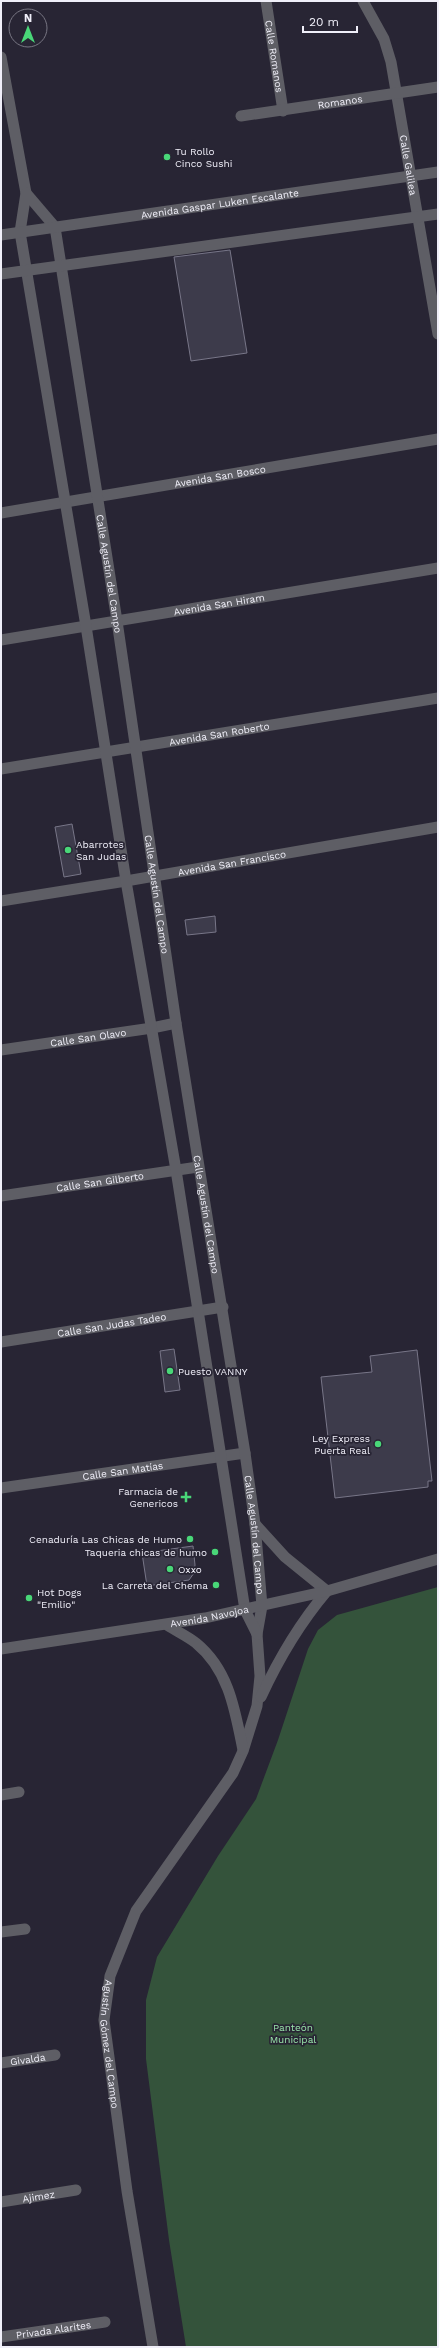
<svg xmlns="http://www.w3.org/2000/svg" width="439" height="2348" viewBox="0 0 439 2348" font-family="'Work Sans',sans-serif">
<style>
.green{fill:#34533b}
.building{fill:#3d3b4b;stroke:#787688}
.lines{fill:none;stroke-linecap:round;stroke-linejoin:round}
.minor{stroke:#5e5e65;stroke-width:11}
.tertiary{stroke:#5e5e65;stroke-width:11}
.poi-dot{fill:#49d778;stroke:#282534;stroke-width:1.5}
.labels{text-anchor:middle;stroke-width:3.5;stroke-linejoin:round;paint-order:stroke}
.street-label{font-size:10px;fill:#f0eff9;stroke:#282534}
.poi-label{font-size:10px;fill:#f0eff9;stroke:#282534;text-anchor:start}
.park-label{font-size:10px;fill:#99e4aa;stroke:#282534}
</style>
<rect width="100%" height="100%" fill="#282534"/>
<path class="green" d="M 438,1587 L 438,2347 L 186,2347 L 169,2240 L 146,2059 L 146,2000 L 157,1957 L 218,1856 L 256,1799 L 278,1740 L 308,1649 L 318,1630 L 337,1615 Z"/>
<path class="building" d="M 230,250 L 247,353 L 191,361 L 174,257 Z
M 72,824 L 81,874 L 64,877 L 55,827 Z
M 215,916 L 216,932 L 187,935 L 185,920 Z
M 174,1349 L 180,1390 L 165,1392 L 160,1351 Z
M 417,1350 L 432,1481 L 428,1481 L 428,1487 L 335,1498 L 321,1377 L 372,1372 L 370,1356 Z
M 193,1546 L 195,1565 L 194,1573 L 189,1580 L 147,1586 L 142,1553 Z"/>
<g class="lines">
<g class="minor">
<path id="s1" d="M 266,1 L 283,111"/>
<path id="s2" d="M 363,1 L 384,39 L 391,62 L 438,334"/>
<path d="M 1,57 L 26,193 L 20,232"/>
<path id="s3" d="M 241,116 L 438,87"/>
<path d="M 26,193 L 55,227"/>
<path id="s4" d="M 1,513 L 438,439"/>
<path id="s5" d="M 1,640 L 438,568"/>
<path id="s6" d="M 1,769 L 438,698"/>
<path id="s7" d="M 1,901 L 126,881 L 438,827"/>
<path id="s8" d="M 1,1050 L 152,1028 L 176,1023"/>
<path id="s9" d="M 1,1196 L 198,1167"/>
<path id="s10" d="M 1,1342 L 223,1307"/>
<path id="s11" d="M 1,1488 L 245,1453"/>
<path d="M 1,1795 L 19,1792"/>
<path d="M 1,1932 L 25,1929"/>
<path id="s12" d="M 1,2063 L 55,2055"/>
<path id="s13" d="M 1,2202 L 76,2190"/>
<path id="s14" d="M 1,2337 L 105,2322"/>
</g>
<g class="tertiary">
<path id="s15" d="M 55,227 L 117,621 L 176,1023 L 245,1453 L 255,1524 L 262,1606 L 257,1634 L 260,1676 L 257,1706 L 243,1751 L 233,1773 L 136,1911 L 110,1976 L 104,2020 L 127,2191 L 153,2347"/>
<path d="M 20,232 L 86,626 L 126,881 L 176,1170 L 245,1610 L 257,1634"/>
<path id="s16" d="M 1,235 L 438,172"/>
<path d="M 1,274 L 438,214"/>
<path d="M 255,1524 L 285,1557 L 327,1591 C 299,1624 279,1658 261,1697"/>
<path d="M 167,1625 C 176,1631 187,1636 196,1643 C 229,1670 235,1710 243,1750"/>
<path id="s17" d="M 1,1649 L 205,1618 L 327,1591 L 438,1559"/>
</g>
</g>
<g class="poi-dot">
<circle cx="167" cy="157" r="4"/>
<circle cx="68" cy="850" r="4"/>
<circle cx="170" cy="1371" r="4"/>
<circle cx="378" cy="1444" r="4"/>
<path d="M184 1491h4v4h4v4h-4v4h-4v-4h-4v-4h4z"/>
<circle cx="190" cy="1539" r="4"/>
<circle cx="215" cy="1552" r="4"/>
<circle cx="170" cy="1569" r="4"/>
<circle cx="216" cy="1585" r="4"/>
<circle cx="29" cy="1598" r="4"/>
</g>
<g class="labels">
<g class="street-label">
<text dy="4" stroke="none"><textPath href="#s1" startOffset="56">Calle Romanos</textPath></text>
<text dy="4" stroke="none"><textPath href="#s3" startOffset="100">Romanos</textPath></text>
<text dy="4" stroke="none"><textPath href="#s2" startOffset="172">Calle Galilea</textPath></text>
<text dy="4" stroke="none"><textPath href="#s16" startOffset="221">Avenida Gaspar Luken Escalante</textPath></text>
<text dy="4" stroke="none"><textPath href="#s4" startOffset="222">Avenida San Bosco</textPath></text>
<text dy="4" stroke="none"><textPath href="#s15" startOffset="351">Calle Agustín del Campo</textPath></text>
<text dy="4" stroke="none"><textPath href="#s5" startOffset="221">Avenida San Hiram</textPath></text>
<text dy="4" stroke="none"><textPath href="#s6" startOffset="221">Avenida San Roberto</textPath></text>
<text dy="4" stroke="none"><textPath href="#s7" startOffset="234">Avenida San Francisco</textPath></text>
<text dy="4" stroke="none"><textPath href="#s15" startOffset="675">Calle Agustín del Campo</textPath></text>
<text dy="4" stroke="none"><textPath href="#s8" startOffset="88">Calle San Olavo</textPath></text>
<text dy="4" stroke="none"><textPath href="#s9" startOffset="100">Calle San Gilberto</textPath></text>
<text dy="4" stroke="none"><textPath href="#s15" startOffset="999">Calle Agustín del Campo</textPath></text>
<text dy="4" stroke="none"><textPath href="#s10" startOffset="112">Calle San Judas Tadeo</textPath></text>
<text dy="4" stroke="none"><textPath href="#s11" startOffset="123">Calle San Matías</textPath></text>
<text dy="4" stroke="none"><textPath href="#s15" startOffset="1323">Calle Agustín del Campo</textPath></text>
<text dy="4" stroke="none"><textPath href="#s17" startOffset="211">Avenida Navojoa</textPath></text>
<text dy="4" stroke="none"><textPath href="#s15" startOffset="1874">Agustín Gómez del Campo</textPath></text>
<text dy="4" stroke="none"><textPath href="#s12" startOffset="27">Givalda</textPath></text>
<text dy="4" stroke="none"><textPath href="#s13" startOffset="38">Ajimez</textPath></text>
<text dy="4" stroke="none"><textPath href="#s14" startOffset="53">Privada Alarites</textPath></text>
</g>
<g class="poi-label">
<text x="175" y="155">Tu Rollo<tspan x="175" dy="12">Cinco Sushi</tspan></text>
<text x="76" y="848">Abarrotes<tspan x="76" dy="12">San Judas</tspan></text>
<text x="178" y="1375">Puesto VANNY</text>
<text x="370" y="1442" text-anchor="end">Ley Express<tspan x="370" dy="12">Puerta Real</tspan></text>
<text x="178" y="1495" text-anchor="end">Farmacia de<tspan x="178" dy="12">Genericos</tspan></text>
<text x="182" y="1543" text-anchor="end">Cenaduría Las Chicas de Humo</text>
<text x="207" y="1556" text-anchor="end">Taqueria chicas de humo</text>
<text x="178" y="1573">Oxxo</text>
<text x="208" y="1589" text-anchor="end">La Carreta del Chema</text>
<text x="37" y="1596">Hot Dogs<tspan x="37" dy="12">"Emilio"</tspan></text>
</g>
<g class="park-label">
<text x="293" y="2031">Panteón<tspan x="293" dy="12">Municipal</tspan></text>
</g>
</g>
<rect width="439" height="2348" fill="none" stroke="#f0eff9" stroke-width="4"/>
<g transform="translate(28 28)"><circle r="19" fill="#282534" stroke="#787683"/>
<path d="M0-3L7 15L0 10L-7 15Z" fill="#49d778"/>
<text y="-6" font-size="11" font-weight="bold" text-anchor="middle" fill="#f0eff9">N</text>
</g>
<path d="M303 26v6h54v-6" fill="none" stroke="#f0eff9" stroke-width="2"/>
<text x="309" y="26" font-size="12" fill="#f0eff9" stroke="#282534" stroke-width="3" paint-order="stroke">20 m</text>
</svg>
